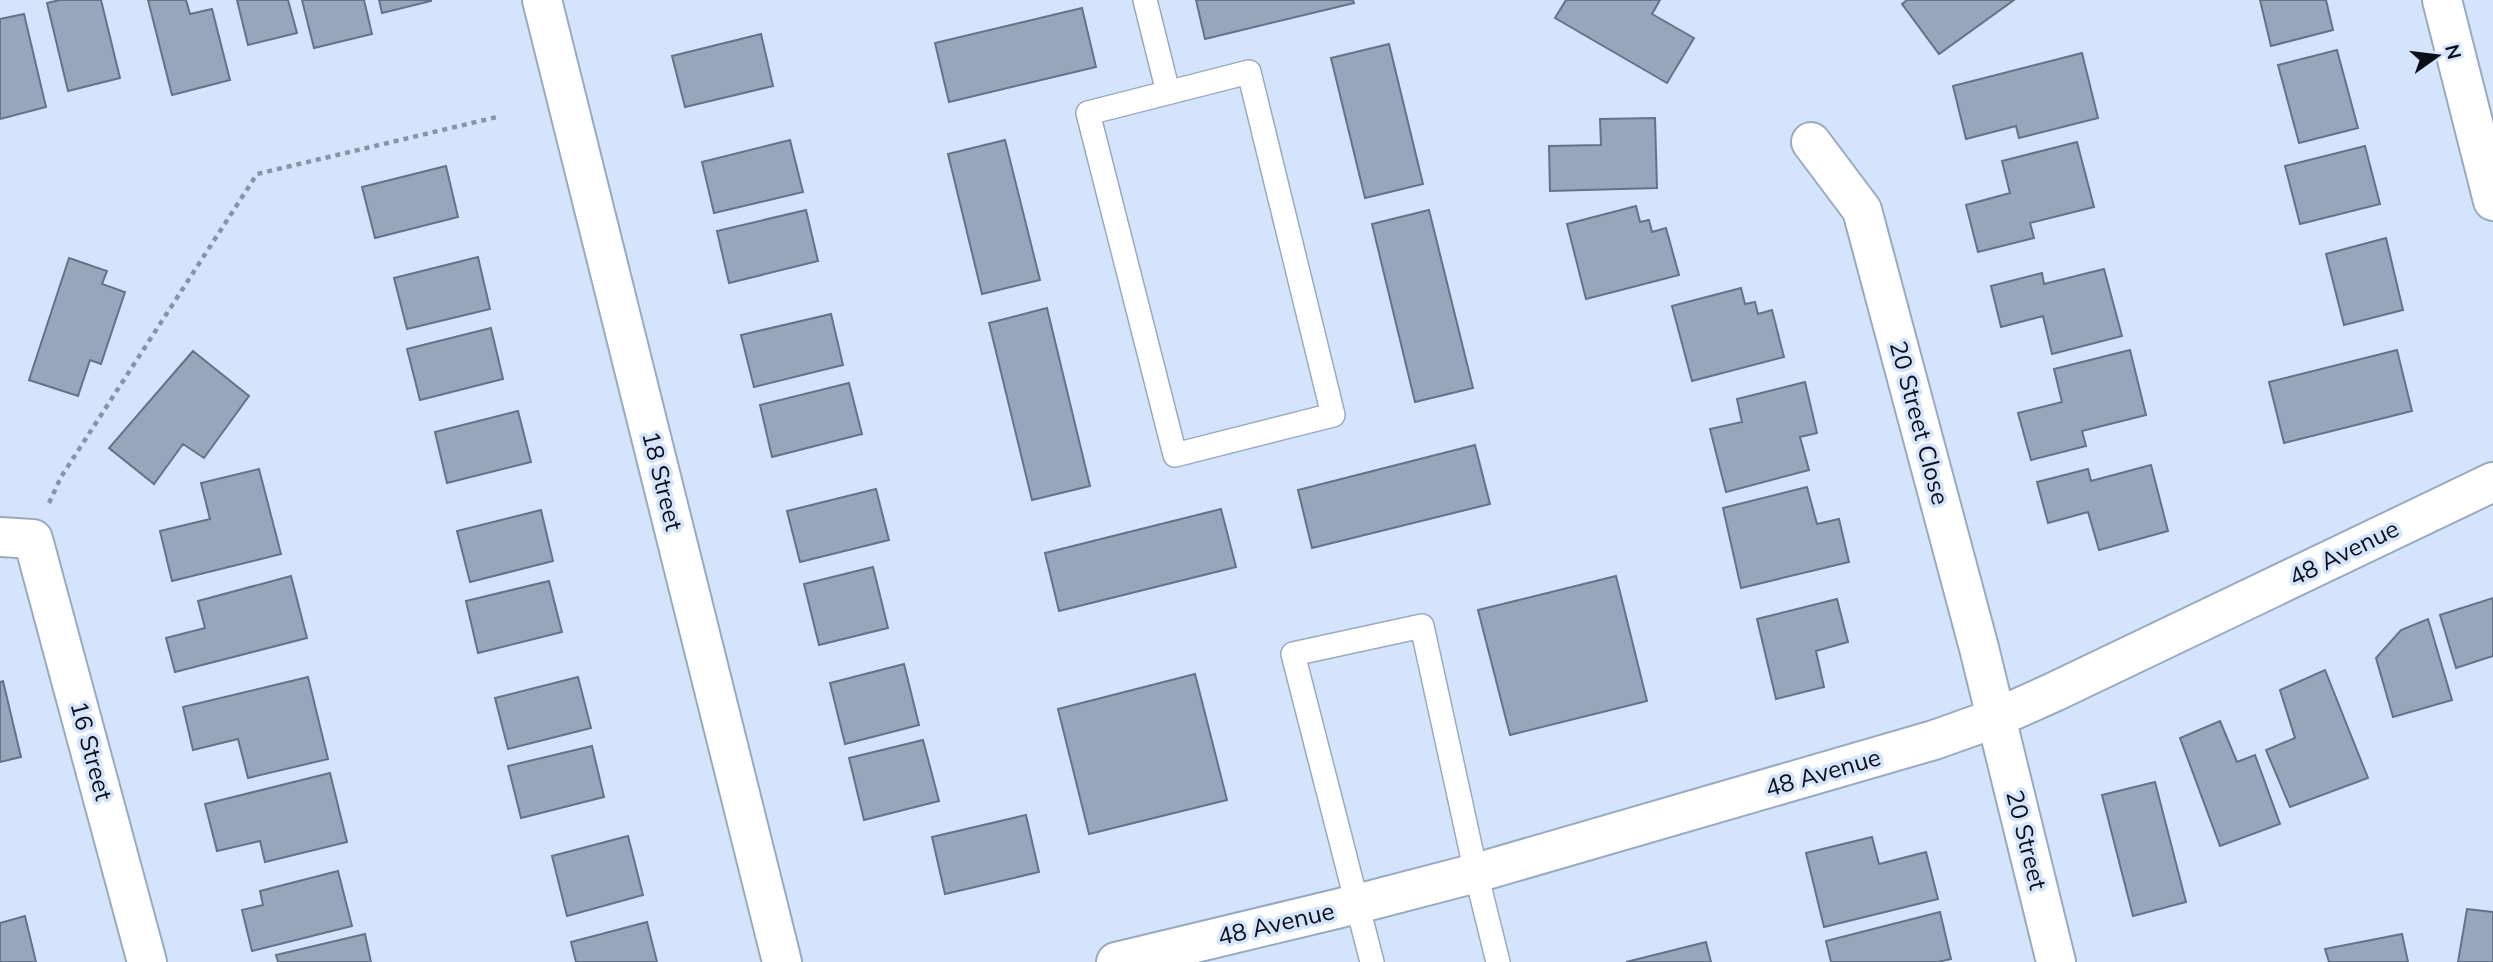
<svg xmlns="http://www.w3.org/2000/svg" width="2493" height="962" viewBox="0 0 2493 962" font-family="Mulish,sans-serif">
<style>
.building{fill:#96a6bc;stroke:#647387;stroke-width:2}
.lines{fill:none;stroke-linecap:round;stroke-linejoin:round}
.lane-casing{stroke:#99aac0;stroke-width:26}
.street-casing{stroke:#99aac0;stroke-width:42}
.secondary-casing{stroke:#99aac0;stroke-width:42}
.path{stroke:#8794a6;stroke-width:4.5;stroke-dasharray:5 5;stroke-linecap:butt}
.lane{stroke:#fff;stroke-width:23}
.street{stroke:#fff;stroke-width:38}
.secondary{stroke:#fff;stroke-width:38}
.labels{text-anchor:middle;stroke-width:7;stroke-linejoin:round;paint-order:stroke}
.street-label{font-size:24px;fill:#0a0f17;stroke:#d3e4fc}
</style>
<rect width="100%" height="100%" fill="#d3e4fc"/>
<path class="building" d="M 60,0 L 101,0 L 120,78 L 68,91 L 47,3 Z
M 148,0 L 186,0 L 190,14 L 212,9 L 230,80 L 172,95 Z
M 237,0 L 288,0 L 297,33 L 248,45 Z
M 302,0 L 364,0 L 372,34 L 314,48 Z
M 379,0 L 431,0 L 431,1 L 382,13 Z
M 1196,0 L 1353,0 L 1354,3 L 1205,39 Z
M 1566,0 L 1660,0 L 1652,14 L 1694,38 L 1667,83 L 1555,18 Z
M 1907,0 L 2014,0 L 1939,54 L 1902,4 Z
M 2260,0 L 2326,0 L 2333,30 L 2271,46 Z
M 1082,8 L 1096,67 L 949,102 L 935,43 Z
M 24,14 L 46,107 L 0,119 L 0,19 Z
M 761,34 L 773,86 L 685,107 L 672,56 Z
M 1389,44 L 1423,184 L 1365,198 L 1331,58 Z
M 2337,50 L 2358,128 L 2299,143 L 2278,65 Z
M 2082,53 L 2098,118 L 2019,138 L 2016,126 L 1966,139 L 1953,86 Z
M 1655,118 L 1657,188 L 1550,191 L 1549,146 L 1601,145 L 1600,119 Z
M 790,140 L 803,192 L 714,213 L 702,162 Z
M 1005,140 L 1040,280 L 982,294 L 948,154 Z
M 2077,142 L 2094,207 L 2030,223 L 2034,238 L 1978,252 L 1966,205 L 2010,193 L 2002,161 Z
M 2365,146 L 2380,204 L 2300,224 L 2285,166 Z
M 446,166 L 458,217 L 375,238 L 362,187 Z
M 1636,206 L 1640,222 L 1649,220 L 1652,232 L 1666,228 L 1679,275 L 1586,299 L 1567,224 Z
M 806,210 L 818,261 L 729,283 L 717,231 Z
M 1429,210 L 1473,388 L 1415,402 L 1372,224 Z
M 2386,238 L 2403,310 L 2344,325 L 2326,254 Z
M 478,257 L 490,309 L 407,329 L 394,278 Z
M 69,258 L 107,271 L 102,284 L 125,292 L 101,364 L 90,360 L 78,396 L 29,380 Z
M 2104,269 L 2122,336 L 2052,354 L 2043,316 L 2001,327 L 1991,286 L 2042,273 L 2044,284 Z
M 1741,288 L 1745,304 L 1755,302 L 1758,314 L 1772,310 L 1784,357 L 1692,381 L 1672,306 Z
M 1047,308 L 1090,486 L 1032,500 L 989,323 Z
M 831,314 L 843,365 L 754,387 L 741,335 Z
M 491,328 L 503,379 L 420,400 L 407,349 Z
M 2130,350 L 2146,415 L 2082,431 L 2086,446 L 2031,460 L 2018,413 L 2062,402 L 2054,369 Z
M 2397,350 L 2412,411 L 2284,443 L 2269,382 Z
M 193,351 L 249,396 L 204,458 L 183,444 L 154,484 L 109,448 Z
M 1805,382 L 1817,433 L 1800,437 L 1809,470 L 1726,492 L 1710,429 L 1742,422 L 1737,399 Z
M 849,383 L 862,434 L 772,457 L 760,405 Z
M 518,411 L 531,462 L 447,483 L 435,432 Z
M 1475,445 L 1490,504 L 1312,548 L 1298,490 Z
M 2151,465 L 2168,531 L 2099,550 L 2088,512 L 2048,523 L 2037,482 L 2088,469 L 2091,481 Z
M 259,469 L 281,554 L 172,581 L 160,531 L 210,519 L 201,483 Z
M 1807,487 L 1817,524 L 1839,519 L 1849,562 L 1741,588 L 1723,508 Z
M 876,489 L 889,540 L 800,562 L 787,511 Z
M 1221,509 L 1236,567 L 1059,611 L 1045,553 Z
M 541,510 L 553,561 L 470,582 L 457,531 Z
M 873,567 L 888,628 L 819,645 L 804,584 Z
M 291,576 L 307,638 L 175,672 L 166,638 L 205,628 L 198,601 Z
M 1616,576 L 1647,701 L 1510,735 L 1478,610 Z
M 549,581 L 562,632 L 478,653 L 466,601 Z
M 2493,598 L 2493,656 L 2456,668 L 2440,615 Z
M 1837,599 L 1848,642 L 1816,651 L 1824,687 L 1776,699 L 1757,619 Z
M 2428,619 L 2452,700 L 2393,717 L 2376,658 L 2401,630 Z
M 904,664 L 919,725 L 845,744 L 830,683 Z
M 2325,670 L 2368,778 L 2290,807 L 2266,750 L 2295,738 L 2280,690 Z
M 1195,674 L 1227,800 L 1089,834 L 1058,709 Z
M 308,677 L 328,759 L 248,778 L 238,739 L 193,750 L 183,707 Z
M 578,677 L 591,728 L 508,749 L 495,698 Z
M 3,681 L 21,757 L 0,762 L 0,682 Z
M 2220,721 L 2237,762 L 2255,755 L 2280,824 L 2220,846 L 2180,738 Z
M 923,740 L 939,801 L 864,820 L 849,758 Z
M 592,746 L 604,797 L 521,818 L 508,766 Z
M 330,773 L 347,842 L 265,862 L 260,841 L 217,851 L 205,804 Z
M 2155,782 L 2186,902 L 2133,916 L 2102,795 Z
M 1026,815 L 1039,872 L 945,894 L 932,837 Z
M 628,836 L 643,895 L 567,916 L 552,856 Z
M 1872,837 L 1879,864 L 1926,852 L 1938,899 L 1824,927 L 1806,853 Z
M 338,871 L 352,926 L 252,951 L 242,910 L 263,905 L 260,891 Z
M 2467,909 L 2493,912 L 2493,962 L 2458,962 Z
M 1940,912 L 1951,959 L 1938,962 L 1831,962 L 1826,941 Z
M 25,916 L 36,962 L 0,962 L 0,923 Z
M 647,922 L 657,962 L 576,962 L 571,942 Z
M 365,934 L 371,962 L 278,962 L 276,955 Z
M 2402,934 L 2408,962 L 2329,962 L 2325,949 Z
M 1706,942 L 1711,962 L 1626,962 Z"/>
<g class="lines">
<defs>
<path id="lane" d="M 1145,0 L 1168,92
M 1249,72 L 1333,415 L 1175,455 L 1088,113 Z
M 1372,962 L 1293,654 L 1422,626 L 1476,873 L 1498,962"/>
<path id="street" d="M 2442,0 L 2493,201
M 1811,142 L 1862,210 L 1979,648 L 2056,962
M 0,537 L 33,539 L 147,962
M 1116,962 L 1357,904 L 1476,873 L 1934,740 L 1996,718 L 2054,692 L 2493,482"/>
<path id="secondary" d="M 542,0 L 782,962"/>
</defs>
<use href="#lane" class="lane-casing"/>
<use href="#street" class="street-casing"/>
<use href="#secondary" class="secondary-casing"/>
<path class="path" d="M 49,503 L 61,477 L 257,174 L 497,117"/>
<use href="#lane" class="lane"/>
<use href="#street" class="street"/>
<use href="#secondary" class="secondary"/>
</g>
<g class="labels">
<g class="street-label">
<text transform="translate(1919 423) rotate(75)" y="8">20 Street Close</text>
<text transform="translate(662 481) rotate(76)" y="8">18 Street</text>
<text transform="translate(2344 553) rotate(-26)" y="8">48 Avenue</text>
<text transform="translate(91 751) rotate(75)" y="8">16 Street</text>
<text transform="translate(1823 773) rotate(-16)" y="8">48 Avenue</text>
<text transform="translate(2026 840) rotate(76)" y="8">20 Street</text>
<text transform="translate(1276 924) rotate(-13)" y="8">48 Avenue</text>
</g>
</g>
<g transform="translate(2437 56) rotate(76)" stroke="#d3e4fc" stroke-width="5" paint-order="stroke">
<path d="M0-5L12 26L0 18L-12 26Z" fill="#0a0f17"/>
<text y="-10" font-size="19" font-weight="bold" text-anchor="middle" fill="#0a0f17">N</text>
</g>
</svg>
